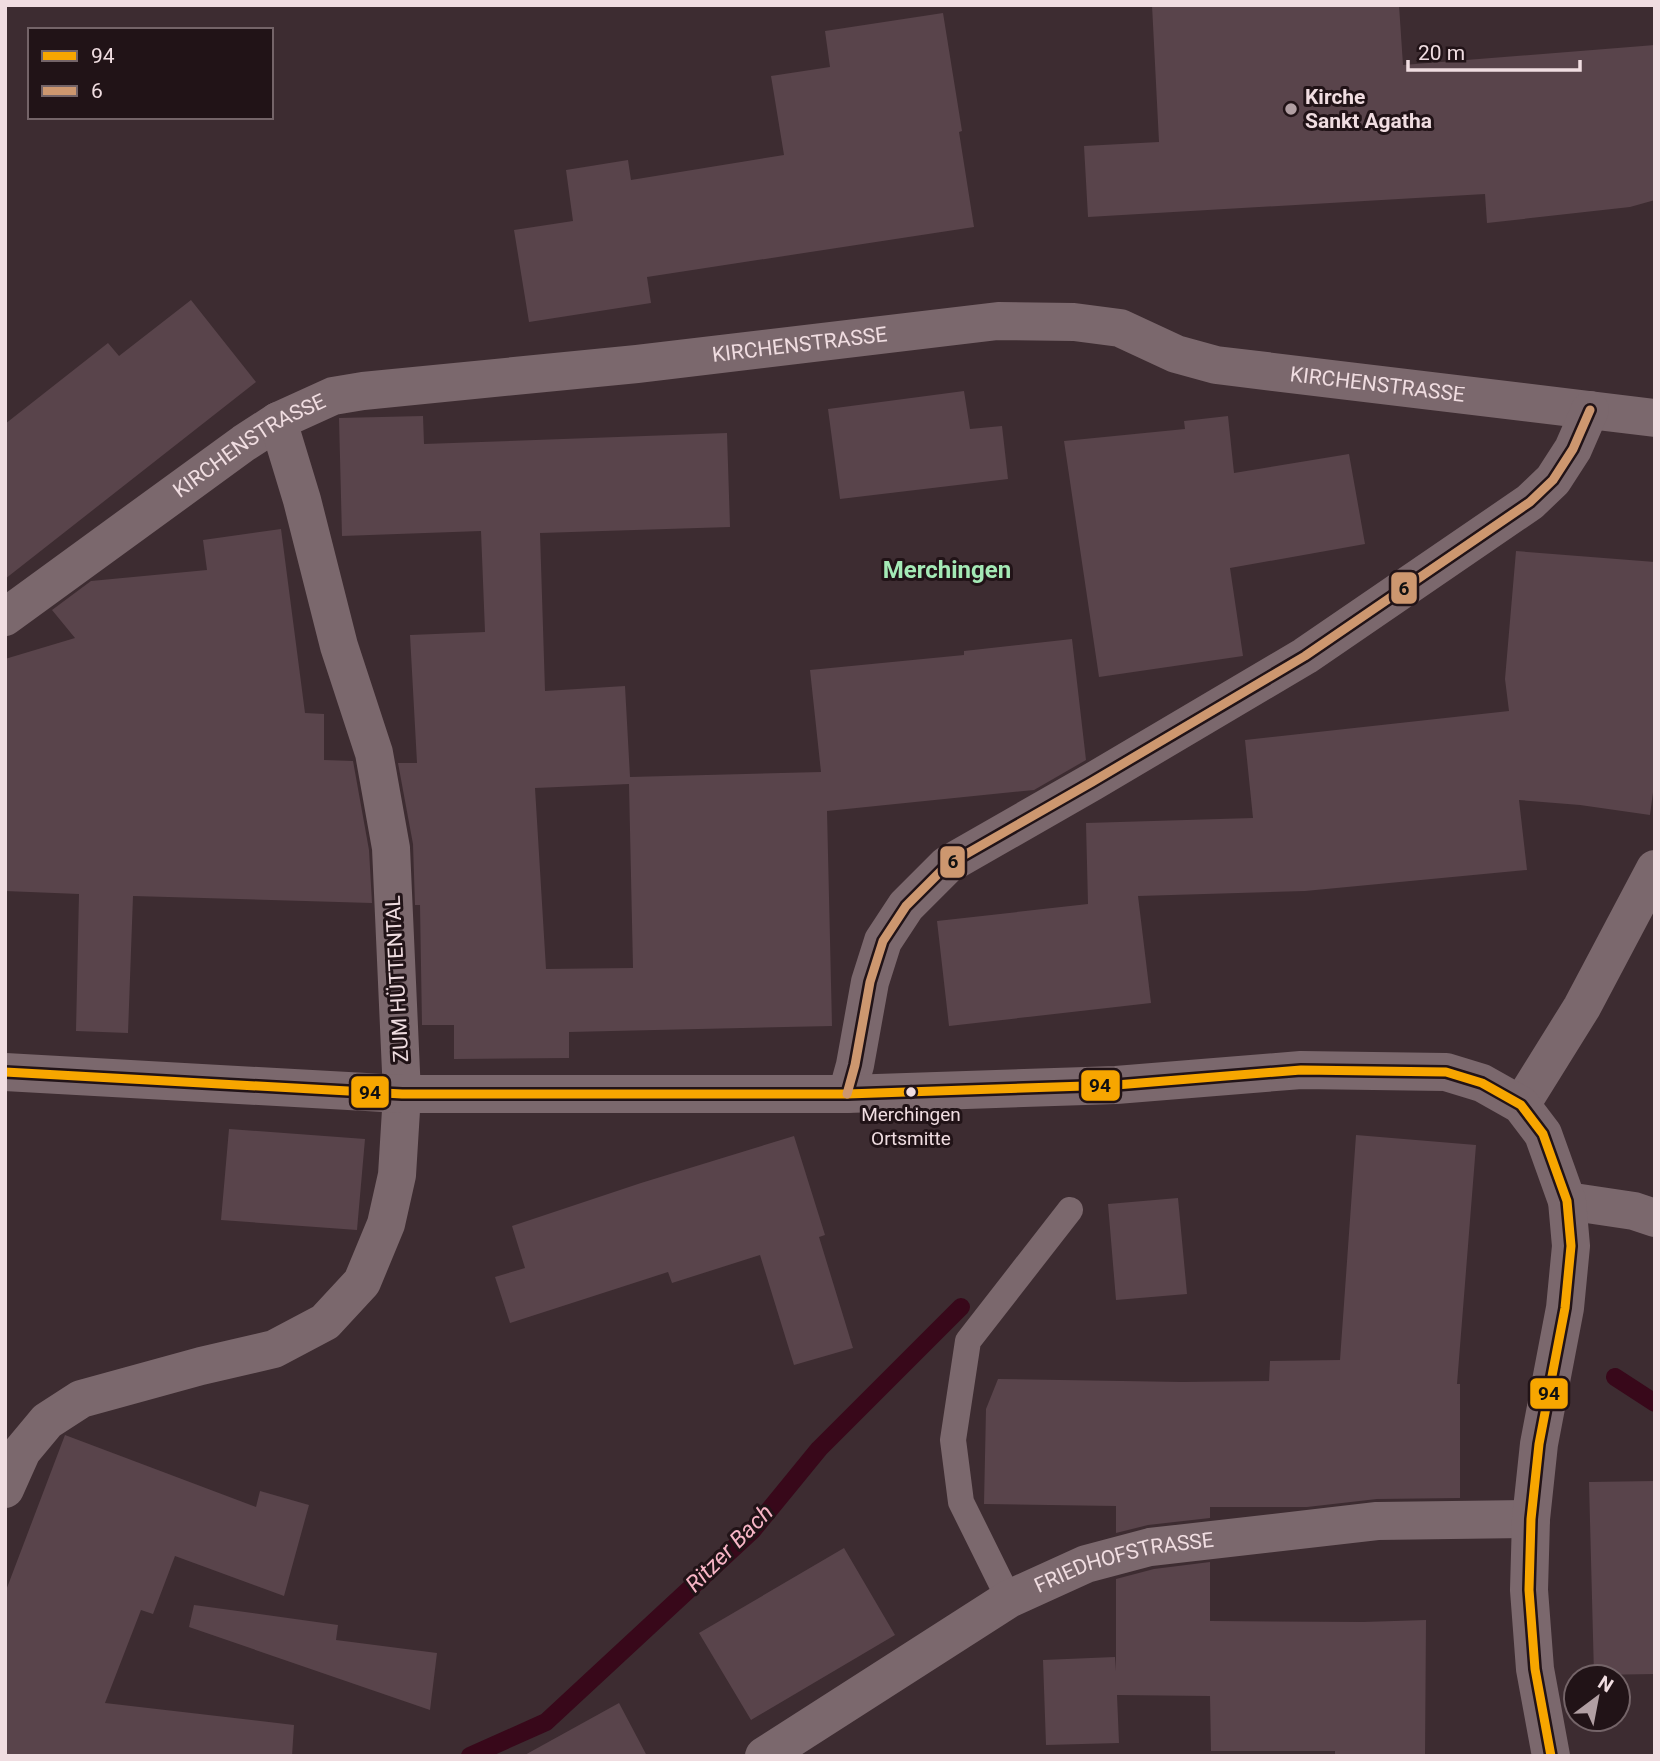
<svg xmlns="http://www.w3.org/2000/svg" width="1660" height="1761" viewBox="0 0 1660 1761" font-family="Roboto,sans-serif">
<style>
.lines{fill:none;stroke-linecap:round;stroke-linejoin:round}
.stream{stroke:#38081a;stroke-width:18}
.building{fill:#59444b;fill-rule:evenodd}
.service{stroke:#7b686d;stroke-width:26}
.minor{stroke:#7b686d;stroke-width:38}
.tertiary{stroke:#7b686d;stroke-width:38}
.bus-1-casing{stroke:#211317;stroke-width:14}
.bus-2-casing{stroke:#211317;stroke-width:14}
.bus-1{stroke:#f7a600;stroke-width:9}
.bus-2{stroke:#cd976f;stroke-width:9}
.poi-dot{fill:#b19fa3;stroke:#211317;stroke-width:2.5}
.bus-dot{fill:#f0dde1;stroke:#211317;stroke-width:2.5}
.labels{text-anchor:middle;stroke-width:6;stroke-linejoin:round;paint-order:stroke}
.bus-label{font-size:19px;fill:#f0dde1;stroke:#211317}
.poi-label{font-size:21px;font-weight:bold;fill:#f0dde1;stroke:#211317;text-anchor:start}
.street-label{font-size:21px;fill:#f0dde1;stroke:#211317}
.water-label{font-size:23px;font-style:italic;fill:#f8b5c6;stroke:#211317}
.quarter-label{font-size:24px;font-weight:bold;fill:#a4eab6;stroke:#211317}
.line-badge{stroke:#211317;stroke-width:2.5}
.pale-badge-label{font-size:19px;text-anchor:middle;font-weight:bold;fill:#111}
</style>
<rect width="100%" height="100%" fill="#3d2c31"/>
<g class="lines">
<path class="stream" d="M 1615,1377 L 1655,1403
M 470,1756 L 546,1722 L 752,1531 L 819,1449 L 961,1307"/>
</g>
<path class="building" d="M 1152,5 L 1399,5 L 1403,65 L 1655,45 L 1655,200 L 1630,207 L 1487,223 L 1485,194 L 1088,217 L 1084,146 L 1159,142 Z
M 943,13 L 962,131 L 959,132 L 974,227 L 647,277 L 651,303 L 529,322 L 514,230 L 573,221 L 566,170 L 628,160 L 631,180 L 784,155 L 771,76 L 830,67 L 825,31 Z
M 191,300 L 256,382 L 5,579 L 5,424 L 108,343 L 119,356 Z
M 964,391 L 970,429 L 1002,426 L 1008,479 L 840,499 L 828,409 Z
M 423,416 L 424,444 L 727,433 L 730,527 L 540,533 L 545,691 L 625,686 L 630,777 L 821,772 L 810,670 L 964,655 L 964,651 L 1072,639 L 1086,760 L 1034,790 L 827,811 L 832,1026 L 569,1032 L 569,1058 L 454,1059 L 454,1025 L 422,1025 L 420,905 L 415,905 L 413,844 L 398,763 L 417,763 L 410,635 L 485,632 L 481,531 L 342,536 L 339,418 ZM 629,784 L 633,968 L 546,969 L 535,788 Z
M 1228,416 L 1234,473 L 1349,454 L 1365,544 L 1230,568 L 1243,656 L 1099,677 L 1064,441 L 1185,429 L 1184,421 Z
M 281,529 L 305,713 L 324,714 L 324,760 L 353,761 L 369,850 L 372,903 L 133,896 L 128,1033 L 76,1031 L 79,894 L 5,891 L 5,659 L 75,638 L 52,610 L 91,581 L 207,570 L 203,540 Z
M 1516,551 L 1655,562 L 1655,777 L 1650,815 L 1580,805 L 1519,800 L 1527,870 L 1305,891 L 1138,896 L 1151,1003 L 949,1026 L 937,921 L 1088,904 L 1086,823 L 1253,818 L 1245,740 L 1509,711 L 1505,679 Z
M 229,1129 L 365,1139 L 357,1230 L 221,1220 Z
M 1356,1135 L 1476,1145 L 1457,1384 L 1460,1384 L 1460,1498 L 1377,1499 L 1307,1507 L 1210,1507 L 1210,1518 L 1148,1525 L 1116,1533 L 1116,1506 L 984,1504 L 986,1409 L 998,1379 L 1182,1382 L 1269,1381 L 1270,1361 L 1340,1360 Z
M 794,1136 L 825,1235 L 819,1237 L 853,1348 L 794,1365 L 760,1255 L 672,1283 L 668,1272 L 510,1323 L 495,1277 L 525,1268 L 512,1226 L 641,1183 Z
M 1178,1198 L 1187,1294 L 1116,1300 L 1108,1204 Z
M 65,1435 L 256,1507 L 260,1491 L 309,1505 L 284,1596 L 175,1556 L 153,1614 L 141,1610 L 105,1703 L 294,1725 L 292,1756 L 5,1756 L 5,1593 Z
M 1655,1481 L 1655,1674 L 1594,1675 L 1589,1482 Z
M 844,1548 L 895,1635 L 751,1720 L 699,1633 Z
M 1210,1562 L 1210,1621 L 1363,1622 L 1426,1620 L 1425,1756 L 1335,1756 L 1335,1751 L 1211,1751 L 1210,1696 L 1117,1695 L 1119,1743 L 1046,1745 L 1043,1660 L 1115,1657 L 1116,1671 L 1116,1579 L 1154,1569 Z
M 194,1605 L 338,1625 L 336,1640 L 437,1653 L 430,1710 L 189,1627 Z
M 619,1703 L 647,1756 L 523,1756 Z"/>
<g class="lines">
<path class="service" d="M 1009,1599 L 961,1502 L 953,1440 L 968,1341 L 1070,1210"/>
<g class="minor">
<path id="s1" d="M 5,617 L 244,443 L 278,421 L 333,396 L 363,391 L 637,364 L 998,321 L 1074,322 L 1120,328 L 1176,354 L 1216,365 L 1655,418"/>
<path d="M 847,1094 L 855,1065 L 870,982 L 883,941 L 906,906 L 947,865 L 1092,782 L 1305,656 L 1530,502 L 1553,480 L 1573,449 L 1590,410"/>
<path d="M 1521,1105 L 1582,1007 L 1655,869"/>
<path d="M 1567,1201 L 1634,1211 L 1655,1218"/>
<path d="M 5,1489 L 22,1451 L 47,1421 L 81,1399 L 201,1366 L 274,1349 L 325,1322 L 362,1282 L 386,1224 L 397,1175 L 402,1094 L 391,848 L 374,753 L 339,646 L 302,500 L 278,421"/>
<path id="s2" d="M 764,1756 L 1009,1599 L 1086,1564 L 1150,1547 L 1377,1521 L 1531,1519"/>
</g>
<path class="tertiary" d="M 5,1072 L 402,1094 L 847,1094 L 1116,1085 L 1301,1070 L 1446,1072 L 1482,1083 L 1521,1105 L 1543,1134 L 1567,1201 L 1571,1246 L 1565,1308 L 1539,1444 L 1531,1519 L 1529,1590 L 1535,1669 L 1551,1756"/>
<defs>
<path id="bus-1" d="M 5,1072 L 402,1094 L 847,1094 L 1116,1085 L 1301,1070 L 1446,1072 L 1482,1083 L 1521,1105 L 1543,1134 L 1567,1201 L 1571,1246 L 1565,1308 L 1539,1444 L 1531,1519 L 1529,1590 L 1535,1669 L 1551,1756"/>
<path id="bus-2" d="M 847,1094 L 855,1065 L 870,982 L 883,941 L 906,906 L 947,865 L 1092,782 L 1305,656 L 1530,502 L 1553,480 L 1573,449 L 1590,410"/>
</defs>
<use href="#bus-1" class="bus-1-casing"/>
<use href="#bus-2" class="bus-2-casing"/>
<use href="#bus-1" class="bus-1"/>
<use href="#bus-2" class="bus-2"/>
</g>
<circle class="poi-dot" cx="1291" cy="109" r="7"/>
<circle class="bus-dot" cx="911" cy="1092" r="6"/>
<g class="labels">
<g class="bus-label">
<text x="911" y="1121">Merchingen<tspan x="911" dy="24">Ortsmitte</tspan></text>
</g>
<g class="poi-label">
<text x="1305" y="104">Kirche<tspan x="1305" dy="24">Sankt Agatha</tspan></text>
</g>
<g class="street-label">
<text dy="7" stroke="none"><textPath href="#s1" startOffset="866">KIRCHENSTRASSE</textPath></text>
<text dy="7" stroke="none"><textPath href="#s1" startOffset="1454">KIRCHENSTRASSE</textPath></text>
<text dy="7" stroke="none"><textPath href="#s1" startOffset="299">KIRCHENSTRASSE</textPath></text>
<text transform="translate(397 979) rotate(-93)" y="7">ZUM HÜTTENTAL</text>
<text dy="7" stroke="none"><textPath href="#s2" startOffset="413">FRIEDHOFSTRASSE</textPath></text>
</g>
<g class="water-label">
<text transform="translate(729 1548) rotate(-45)" y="8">Ritzer Bach</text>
</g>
<g class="quarter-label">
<text x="947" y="578">Merchingen</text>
</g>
</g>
<g class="line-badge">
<rect x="1390" y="571" width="28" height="34" rx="7" fill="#cd976f"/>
<rect x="939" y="845" width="27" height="34" rx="7" fill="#cd976f"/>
<rect x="1080" y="1069" width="41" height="33" rx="7" fill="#f7a600"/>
<rect x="350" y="1075" width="40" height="34" rx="7" fill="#f7a600"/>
<rect x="1529" y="1377" width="40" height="33" rx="7" fill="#f7a600"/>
</g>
<g class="pale-badge-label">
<text x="1404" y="595">6</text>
<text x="953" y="868">6</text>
<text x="1100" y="1092">94</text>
<text x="370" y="1099">94</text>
<text x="1549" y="1400">94</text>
</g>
<rect width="1660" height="1761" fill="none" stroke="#f0dde1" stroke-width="14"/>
<rect x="28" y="28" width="245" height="91" fill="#211317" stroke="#746468" stroke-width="2"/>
<rect x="42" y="51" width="35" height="10" fill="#f7a600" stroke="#746468" stroke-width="2"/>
<text x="91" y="63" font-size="21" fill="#f0dde1">94</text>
<rect x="42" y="86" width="35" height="10" fill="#cd976f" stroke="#746468" stroke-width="2"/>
<text x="91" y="98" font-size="21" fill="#f0dde1">6</text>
<g transform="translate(1597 1698) rotate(32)"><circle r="33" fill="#211317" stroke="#746468" stroke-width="2"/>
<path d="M0-5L12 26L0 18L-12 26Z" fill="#b19fa3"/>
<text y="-10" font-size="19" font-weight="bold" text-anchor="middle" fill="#f0dde1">N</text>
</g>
<path d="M1408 60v10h172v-10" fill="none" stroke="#f0dde1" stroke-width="3.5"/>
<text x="1418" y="60" font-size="21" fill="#f0dde1" stroke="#211317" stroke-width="5" paint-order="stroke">20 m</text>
</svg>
